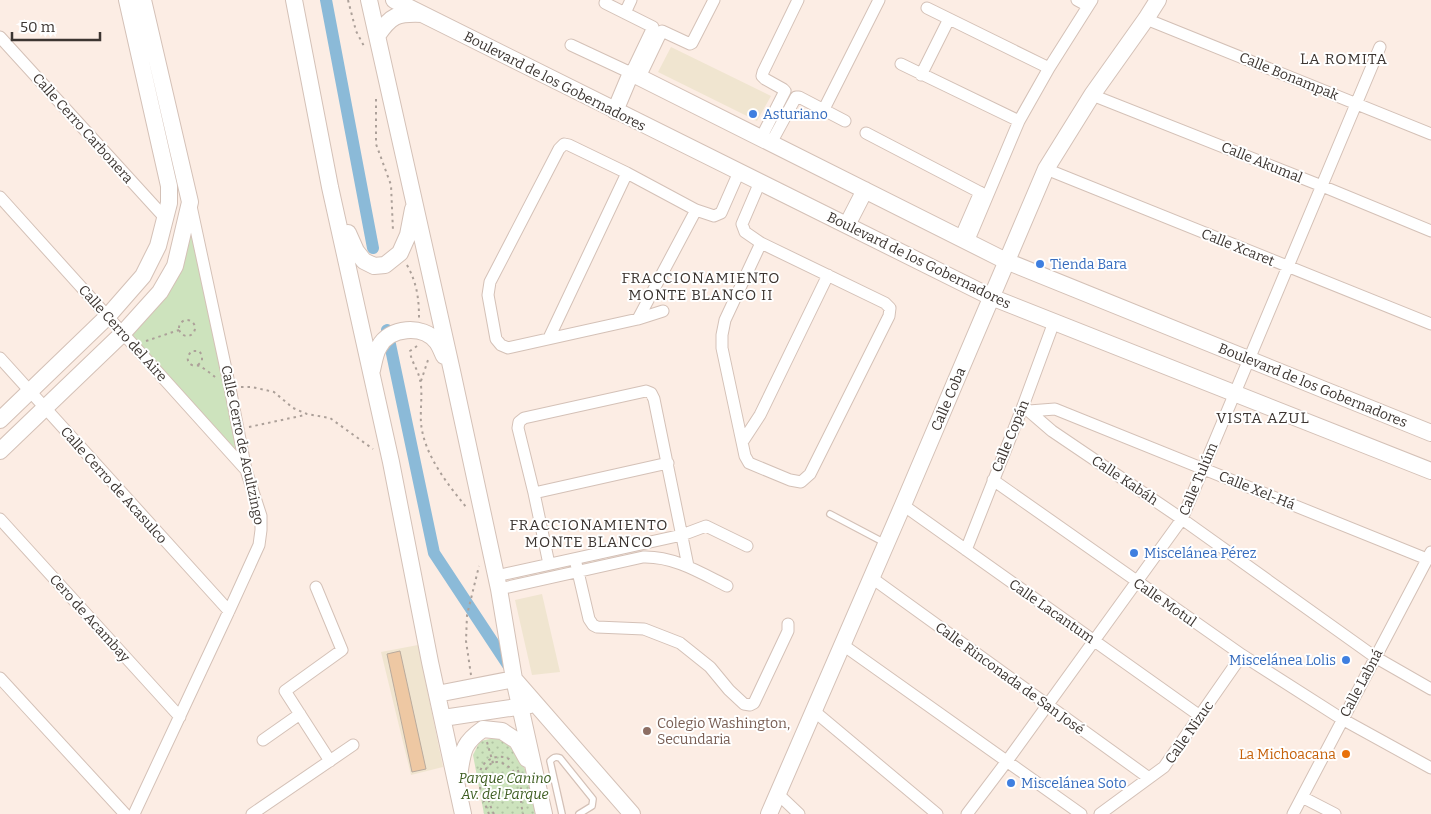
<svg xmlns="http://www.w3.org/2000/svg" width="1431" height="814" viewBox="0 0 1431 814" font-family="Bitter,serif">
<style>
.commercial{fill:#f0e5d0}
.park{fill:url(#park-dots)}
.garden{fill:#cde3bd}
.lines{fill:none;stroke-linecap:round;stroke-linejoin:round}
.canal{stroke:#8bbad8;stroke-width:12}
.building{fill:#eec8a3;stroke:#b9aa9c}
.lane-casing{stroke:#d4c1b7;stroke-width:8}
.street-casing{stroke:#d4c1b7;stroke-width:13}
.secondary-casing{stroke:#d4c1b7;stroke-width:18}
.path{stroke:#aca099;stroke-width:2;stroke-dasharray:2.5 4;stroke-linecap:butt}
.lane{stroke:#fff;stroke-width:5.5}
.street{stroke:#fff;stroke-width:11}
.secondary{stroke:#fff;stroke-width:16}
.shop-dot{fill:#3f7fe0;stroke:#fff;stroke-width:2}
.education-dot{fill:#8d6e63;stroke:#fff;stroke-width:2}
.food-dot{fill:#e8710a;stroke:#fff;stroke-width:2}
.labels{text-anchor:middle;stroke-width:4;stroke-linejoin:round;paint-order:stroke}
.street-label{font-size:14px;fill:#3c3531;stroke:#fff}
.shop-label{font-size:14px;fill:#366cbe;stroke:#fff;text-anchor:start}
.education-label{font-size:14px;fill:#785e54;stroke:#fff;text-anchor:start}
.food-label{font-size:14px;fill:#c56008;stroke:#fff;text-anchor:end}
.park-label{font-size:14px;font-style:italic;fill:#3d5d20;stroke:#fff}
.neighbourhood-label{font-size:15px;letter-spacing:1px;fill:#3c3531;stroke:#fff}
</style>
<defs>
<pattern id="park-dots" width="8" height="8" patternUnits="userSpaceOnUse" patternTransform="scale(1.25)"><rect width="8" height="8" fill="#cde3bd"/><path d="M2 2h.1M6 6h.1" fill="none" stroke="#b1c3a3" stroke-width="1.8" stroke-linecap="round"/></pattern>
</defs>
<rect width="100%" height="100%" fill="#fcede4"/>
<path class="commercial" d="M 671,47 L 771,96 L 757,121 L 658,72 Z
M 542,594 L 560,672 L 532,675 L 515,600 Z
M 418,645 L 443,767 L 411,775 L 381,652 Z"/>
<path class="park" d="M 500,737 L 514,751 L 528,774 L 535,814 L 484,814 L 473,755 L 480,741 Z"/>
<path class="garden" d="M 190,202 L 246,470 L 123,333 L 160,292 Z"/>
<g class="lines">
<path class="canal" d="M 326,0 L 373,248
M 387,330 L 434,553 L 508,665"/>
</g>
<path class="building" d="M 400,651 L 426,769 L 412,772 L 387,654 Z"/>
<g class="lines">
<defs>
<path id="lane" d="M 830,514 L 885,543
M 562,814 L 550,761 C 553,758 555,756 560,758 L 593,799 L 592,806 L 579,814"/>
<path id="street" d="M 1077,0 L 1088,6
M 927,8 L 1049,68
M 625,13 L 631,0
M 1146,19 L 1431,134
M 0,37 L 166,219
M 571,45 L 631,73 L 653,27 L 605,3
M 901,64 L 1019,121
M 921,75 L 949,19
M 640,77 L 662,31 L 690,44 L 692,43 L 714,0
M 1092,95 L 1322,186 L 1431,231
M 824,109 L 879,0
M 866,133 L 987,196
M 761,138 L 785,91 L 783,89 L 765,79 L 762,76 L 763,72 L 798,0
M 771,143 L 796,97 L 799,97 L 845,121
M 1046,169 L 1431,324
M 760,182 L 742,224 L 745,232 L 761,243 L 885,303 L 890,308 L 889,316 L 810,474 L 801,482 L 790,480 L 749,463 L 745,456 L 722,348 L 722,335 L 725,320 L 761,243
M 0,197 L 246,470
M 960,238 L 980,192
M 968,242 L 1019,121 L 1049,68 L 1092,0
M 663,311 L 638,319 L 508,348 L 501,345 L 496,339 L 488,295 L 490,282 L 559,149 L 564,144 L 569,145 L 627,173 L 696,210 L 714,216 L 721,213 L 739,172
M 638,319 L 696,210
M 549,338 L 627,173
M 0,358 L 229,611
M 1023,406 L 1052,431 L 1182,519 L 1375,657 L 1431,689
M 1029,411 L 1055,409 L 1427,559
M 743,441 L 760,415 L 828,275
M 993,480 L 1242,655 L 1342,719 L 1431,768
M 534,493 L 668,463
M 903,505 L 1200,716
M 0,519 L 180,717
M 966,550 L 1023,406 L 1054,322
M 575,559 L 589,619 L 593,625 L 597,627 L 644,629 L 680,643 L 710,667 L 729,690 L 744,704 L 750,705 L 754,703 L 788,631 L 788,624
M 549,564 L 534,493 L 518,428 L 519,422 L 524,418 L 646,391 L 651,393 L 654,399 L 688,566
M 496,576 L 682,535 L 706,526 L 747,546
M 872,578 L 1149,778
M 316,587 L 342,650 L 285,691 L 330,761
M 499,589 L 643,557 C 674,556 701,573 727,586
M 843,645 L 1081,814
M 0,678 L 125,814
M 814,711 L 937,814
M 263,740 L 300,714
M 778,794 L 799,814
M 1302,797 L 1335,814
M 134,814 L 229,611 L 259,545 L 261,530 L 261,516 L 246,470 L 230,388 L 191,206
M 252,814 L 353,745
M 967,814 L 1007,761 L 1182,519 L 1380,47
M 1100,814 L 1164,767 L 1242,655
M 1293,814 L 1431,552"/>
<path id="secondary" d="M 294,0 L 330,187 L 391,462 L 430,662 L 463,814
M 369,0 L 452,371 L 499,589 L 514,679 L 544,814
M 394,0 L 991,297 L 1431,471
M 377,36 C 391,15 397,13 422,14
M 615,111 L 631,73 L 1006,261 L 1431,433
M 847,225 L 865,190
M 348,233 L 356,251 L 364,261 L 374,266 L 385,265 L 400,253 L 408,235 L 413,209
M 372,370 C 374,362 375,353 379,347 C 389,327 423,324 437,342 C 440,346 442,352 444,356
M 0,420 L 108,316 L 143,276 L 158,246 L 169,203 L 169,186 L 127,0
M 0,451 L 123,333 L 160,292 L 175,266 L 190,202 L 143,0
M 437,694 L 514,679 L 632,814
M 443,718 L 530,705
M 459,776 C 463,751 462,744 483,729 L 502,731 L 517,741 L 527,759
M 769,814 L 903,505 L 1046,169 L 1092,95 L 1146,19 L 1158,0"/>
</defs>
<use href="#lane" class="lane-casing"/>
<use href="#street" class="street-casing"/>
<use href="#secondary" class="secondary-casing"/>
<path class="path" d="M 348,0 L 356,31 L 365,48
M 376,99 L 376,144 L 391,185 L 393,231
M 407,265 C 417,283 419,299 419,318
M179 328a8 8 0 1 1 16 0a8 8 0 1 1-16 0Z
M 146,341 L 179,330
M 417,346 L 410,351 C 411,362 418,369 420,380 C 423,391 420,410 421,423 C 424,455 447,483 466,507
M 198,365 L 202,361 L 202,355 L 199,351 L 192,351 C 188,354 185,362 192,365 C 195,366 198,365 200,366 C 205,369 210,373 215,377
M 421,381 L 429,357
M 241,387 L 252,387 L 274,392 L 293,408 L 307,414 L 330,418 L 373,449
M 249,427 L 305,415
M 471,675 L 466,641 L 467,615 L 479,566
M 487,742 L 493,763
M 518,770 L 520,780
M 489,814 C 482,797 469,767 493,758 C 499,756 507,756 511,761
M 494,814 C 489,806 482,777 486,769 C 496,752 517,770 520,783 C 522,788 520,794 521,799 C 521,804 522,809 523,814"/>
<use href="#lane" class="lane"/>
<use href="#street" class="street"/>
<use href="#secondary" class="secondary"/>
</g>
<g class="shop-dot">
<circle cx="753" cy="114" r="5"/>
<circle cx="1040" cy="264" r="5"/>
<circle cx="1134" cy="553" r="5"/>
<circle cx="1346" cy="660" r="5"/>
<circle cx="1011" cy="783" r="5"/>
</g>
<circle class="education-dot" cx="647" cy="731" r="5"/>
<circle class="food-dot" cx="1346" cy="754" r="5"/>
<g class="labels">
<g class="street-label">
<text transform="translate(1289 76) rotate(22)" y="5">Calle Bonampak</text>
<text transform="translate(555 81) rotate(27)" y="5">Boulevard de los Gobernadores</text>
<text transform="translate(83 128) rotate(48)" y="5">Calle Cerro Carbonera</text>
<text transform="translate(1262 162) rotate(22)" y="5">Calle Akumal</text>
<text transform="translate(1238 247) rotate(22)" y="5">Calle Xcaret</text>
<text transform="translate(919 260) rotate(26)" y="5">Boulevard de los Gobernadores</text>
<text transform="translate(123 333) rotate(48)" y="5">Calle Cerro del Aire</text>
<text transform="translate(1313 385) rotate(22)" y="5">Boulevard de los Gobernadores</text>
<text transform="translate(948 399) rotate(-67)" y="5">Calle Coba</text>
<text transform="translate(1010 436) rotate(-68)" y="5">Calle Copán</text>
<text transform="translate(243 445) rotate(78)" y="5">Calle Cerro de Acultzingo</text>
<text transform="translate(1198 479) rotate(-67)" y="5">Calle Tulúm</text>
<text transform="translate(1125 480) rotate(34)" y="5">Calle Kabáh</text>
<text transform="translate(114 485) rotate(48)" y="5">Calle Cerro de Acasulco</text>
<text transform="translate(1257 490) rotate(22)" y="5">Calle Xel-Há</text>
<text transform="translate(1165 602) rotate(35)" y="5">Calle Motul</text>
<text transform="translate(1052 611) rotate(35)" y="5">Calle Lacantum</text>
<text transform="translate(90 618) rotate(48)" y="5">Cero de Acambay</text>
<text transform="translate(1010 678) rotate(36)" y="5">Calle Rinconada de San José</text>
<text transform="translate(1361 683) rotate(-62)" y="5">Calle Labná</text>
<text transform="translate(1189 732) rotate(-55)" y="5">Calle Nizuc</text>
</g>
<g class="shop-label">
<text x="763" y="119">Asturiano</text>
<text x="1050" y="269">Tienda Bara</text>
<text x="1144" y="558">Miscelánea Pérez</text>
<text x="1336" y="665" text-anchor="end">Miscelánea Lolis</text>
<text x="1021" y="788">Miscelánea Soto</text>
</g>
<g class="education-label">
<text x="657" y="728">Colegio Washington,<tspan x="657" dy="16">Secundaria</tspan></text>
</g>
<g class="food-label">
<text x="1336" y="759">La Michoacana</text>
</g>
<g class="park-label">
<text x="505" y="783">Parque Canino<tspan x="505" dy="16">Av. del Parque</tspan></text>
</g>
<g class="neighbourhood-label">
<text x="1344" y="64">LA ROMITA</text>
<text x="701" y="283">FRACCIONAMIENTO<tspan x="701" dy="17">MONTE BLANCO II</tspan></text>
<text x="1263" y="423">VISTA AZUL</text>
<text x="589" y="530">FRACCIONAMIENTO<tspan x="589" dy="17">MONTE BLANCO</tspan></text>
</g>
</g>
<path d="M12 32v8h88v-8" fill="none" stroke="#3c3531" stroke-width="2.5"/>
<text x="20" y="32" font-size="15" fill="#3c3531" stroke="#ffffff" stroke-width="4" paint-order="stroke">50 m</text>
</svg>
